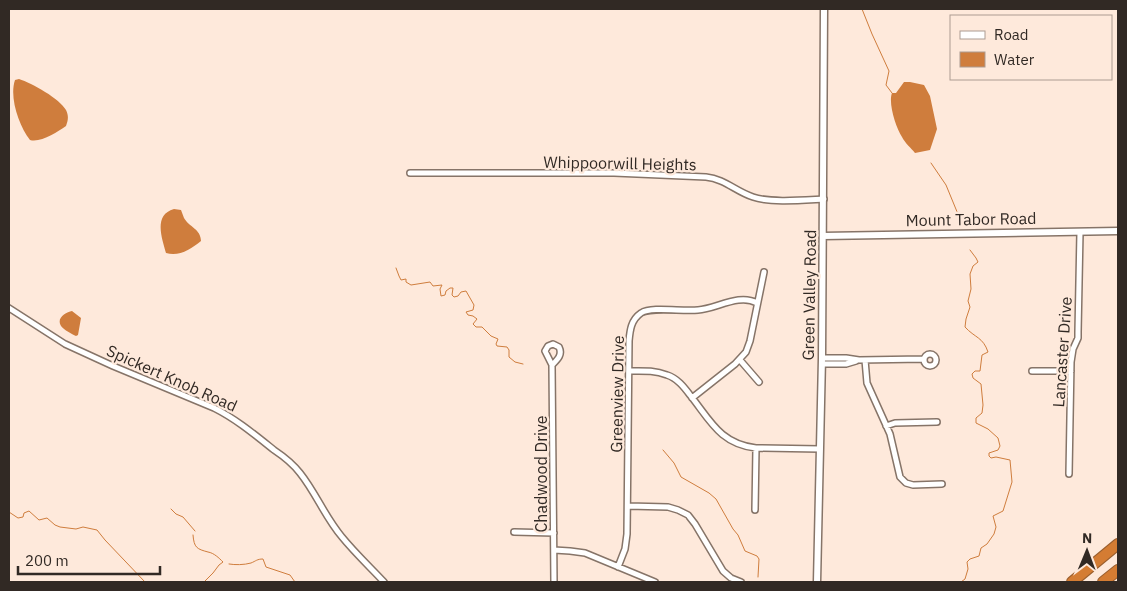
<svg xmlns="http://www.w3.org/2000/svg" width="1127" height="591" viewBox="0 0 1127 591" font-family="'IBM Plex Sans',sans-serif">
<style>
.water{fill:#cf7d3d}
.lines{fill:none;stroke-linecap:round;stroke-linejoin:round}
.stream{stroke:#cf7d3d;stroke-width:1}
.minor-casing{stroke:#867468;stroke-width:8}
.tertiary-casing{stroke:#867468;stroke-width:9}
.motorway-casing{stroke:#9b5f2e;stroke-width:12}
.minor{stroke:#fff;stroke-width:5}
.tertiary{stroke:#fff;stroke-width:6}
.motorway{stroke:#d47c33;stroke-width:10}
.labels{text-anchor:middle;stroke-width:4.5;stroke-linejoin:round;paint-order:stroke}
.street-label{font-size:16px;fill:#312924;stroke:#fee9db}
</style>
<rect width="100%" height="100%" fill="#fee9db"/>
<path class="water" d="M 19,79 C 32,83 60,99 66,110 C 69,116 68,121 66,126 C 57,132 41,143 30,140 C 19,126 9,97 15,80 Z
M 904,82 L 910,82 L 924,85 L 930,96 L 937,129 L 930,150 L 915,153 C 911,148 905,143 902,137 C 896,128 888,103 892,93 L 896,93 Z
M 174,209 L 181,210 C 182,213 183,215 184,218 C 189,227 201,229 201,241 C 191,249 179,257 166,253 C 162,238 153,215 174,209 Z
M 72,311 L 81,318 L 78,335 L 76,336 C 72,334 64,330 61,326 C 56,318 66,312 72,311 Z"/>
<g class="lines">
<path class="stream" d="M 862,9 L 872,34 L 889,71 L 886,85 L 892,93
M 931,163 L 946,185 L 960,219
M 396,268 L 399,276 L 401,280 L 406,279 L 406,282 L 411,285 L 430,282 L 433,286 L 442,285 L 440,289 L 441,296 L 445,295 L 446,291 L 450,288 L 453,288 L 452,295 L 454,297 L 458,296 L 461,292 L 466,291 L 474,305 L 473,310 L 466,312 L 468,315 L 473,316 L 477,319 L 473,324 L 476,327 L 482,327 L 491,336 L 498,339 L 496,344 L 497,346 L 507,347 L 509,350 L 509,357 L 515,362 L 523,364
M 663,450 L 674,463 L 681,477 L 709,493 L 716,499 L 733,529 L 738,535 L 745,551 L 757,556 L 759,559 L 758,577
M 171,509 L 176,514 L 183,517 L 195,531
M 9,512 L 18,518 L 23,517 L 24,513 L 29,511 L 39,520 L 47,518 L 55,525 L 60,527 L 76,529 L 83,527 L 97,530 L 105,540 L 145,582
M 193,535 C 194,548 197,549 208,552 C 214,553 219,558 223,562 L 219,565 L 213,573 L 204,582
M 229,564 C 235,565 244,565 251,563 C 256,561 257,559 263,559 L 266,567 L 290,575 L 295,582
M 961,582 L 965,579 L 968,569 L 967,562 L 970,559 L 979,556 L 981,548 L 987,544 L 994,534 L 996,527 L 993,516 L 1003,511 L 1012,482 L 1010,460 L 996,457 L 991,458 L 989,456 L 989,453 L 998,450 L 1000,446 L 998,438 L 988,429 L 976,423 L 976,418 L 982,413 L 983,405 L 981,384 L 973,378 L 972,374 L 975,371 L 980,371 L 982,355 L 988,352 C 983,337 975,338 965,327 L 966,319 L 970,307 L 968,301 L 971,289 L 970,274 L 973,266 L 978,262 L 976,258 L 970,250"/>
<defs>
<path id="minor" d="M 410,173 L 614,173 L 706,177 C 725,179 735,191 753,197 C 770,203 804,200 824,199
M 9,308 L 65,344 L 113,366 L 214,408 C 236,419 254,434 274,450 C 283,456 293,464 300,473 C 316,493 325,517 342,537 C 355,553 370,567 384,582
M 553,344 L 559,347 C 563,355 557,360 552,365 L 545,351 L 548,346 Z
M924 360a6 6 0 1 1 12 0a6 6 0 1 1-12 0Z
M 822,358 L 846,358 L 859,360 L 924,359
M 740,360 L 759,382
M 865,360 L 867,383 L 890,434 L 900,477 L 906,483 L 913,485 L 942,484
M 822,364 L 846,364 L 856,361
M 552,365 L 554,582
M 629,371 C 642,371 654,370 667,375 C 677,378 684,387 690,395 C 710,420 720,444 756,448 L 820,449
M 1032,371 L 1071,371
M 692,398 L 735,364 L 746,352 L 750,341 L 764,272
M 886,426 L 895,423 L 937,422
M 1069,474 L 1071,362 L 1073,349 L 1078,338 L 1078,332 L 1080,232
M 628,506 L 668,507 L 678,510 L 688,515 L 695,524 L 723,571 L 731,578 L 741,582
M 755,510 L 756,448
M 514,532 L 554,533
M 554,550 L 570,551 L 585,553 L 655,582
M 618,567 L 625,549 L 627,534 L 629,341 C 630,330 631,320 641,313 C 652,306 683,312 698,310 C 716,309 739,293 757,303"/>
<path id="tertiary" d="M 823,236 L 1118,231
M 817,582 L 822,358 L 824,9"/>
<path id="motorway" d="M 1072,582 L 1118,544
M 1103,582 L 1118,570"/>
</defs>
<use href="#minor" class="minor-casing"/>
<use href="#tertiary" class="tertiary-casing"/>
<use href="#motorway" class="motorway-casing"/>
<use href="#minor" class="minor"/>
<use href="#tertiary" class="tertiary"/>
<use href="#motorway" class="motorway"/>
</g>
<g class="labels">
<g class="street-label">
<text transform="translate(620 163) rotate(1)" y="6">Whippoorwill Heights</text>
<text transform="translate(971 219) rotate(-1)" y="6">Mount Tabor Road</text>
<text transform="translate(809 295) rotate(-89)" y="6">Green Valley Road</text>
<text transform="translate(1062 352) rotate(-86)" y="6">Lancaster Drive</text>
<text transform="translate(172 378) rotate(24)" y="6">Spickert Knob Road</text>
<text transform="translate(617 394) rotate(-89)" y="6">Greenview Drive</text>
<text transform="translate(541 474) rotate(-90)" y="6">Chadwood Drive</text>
</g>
</g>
<rect width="1127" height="591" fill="none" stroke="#312924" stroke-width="20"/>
<rect x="950" y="15" width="162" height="65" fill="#fee9db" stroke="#ac9c92"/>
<rect x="960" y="31" width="25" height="8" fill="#ffffff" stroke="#ac9c92"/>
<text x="994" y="40" font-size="15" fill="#312924">Road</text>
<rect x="960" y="52" width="25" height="15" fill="#cf7d3d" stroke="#ac9c92"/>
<text x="994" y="65" font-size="15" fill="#312924">Water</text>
<g transform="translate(1087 551) rotate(1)" stroke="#fee9db" stroke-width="4" paint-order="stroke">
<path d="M0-4L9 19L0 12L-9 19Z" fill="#312924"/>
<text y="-8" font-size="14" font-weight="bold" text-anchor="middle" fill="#312924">N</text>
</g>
<path d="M18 566v8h142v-8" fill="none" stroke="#312924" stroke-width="2.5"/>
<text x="25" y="566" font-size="15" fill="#312924" stroke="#fee9db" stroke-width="4" paint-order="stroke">200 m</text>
</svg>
